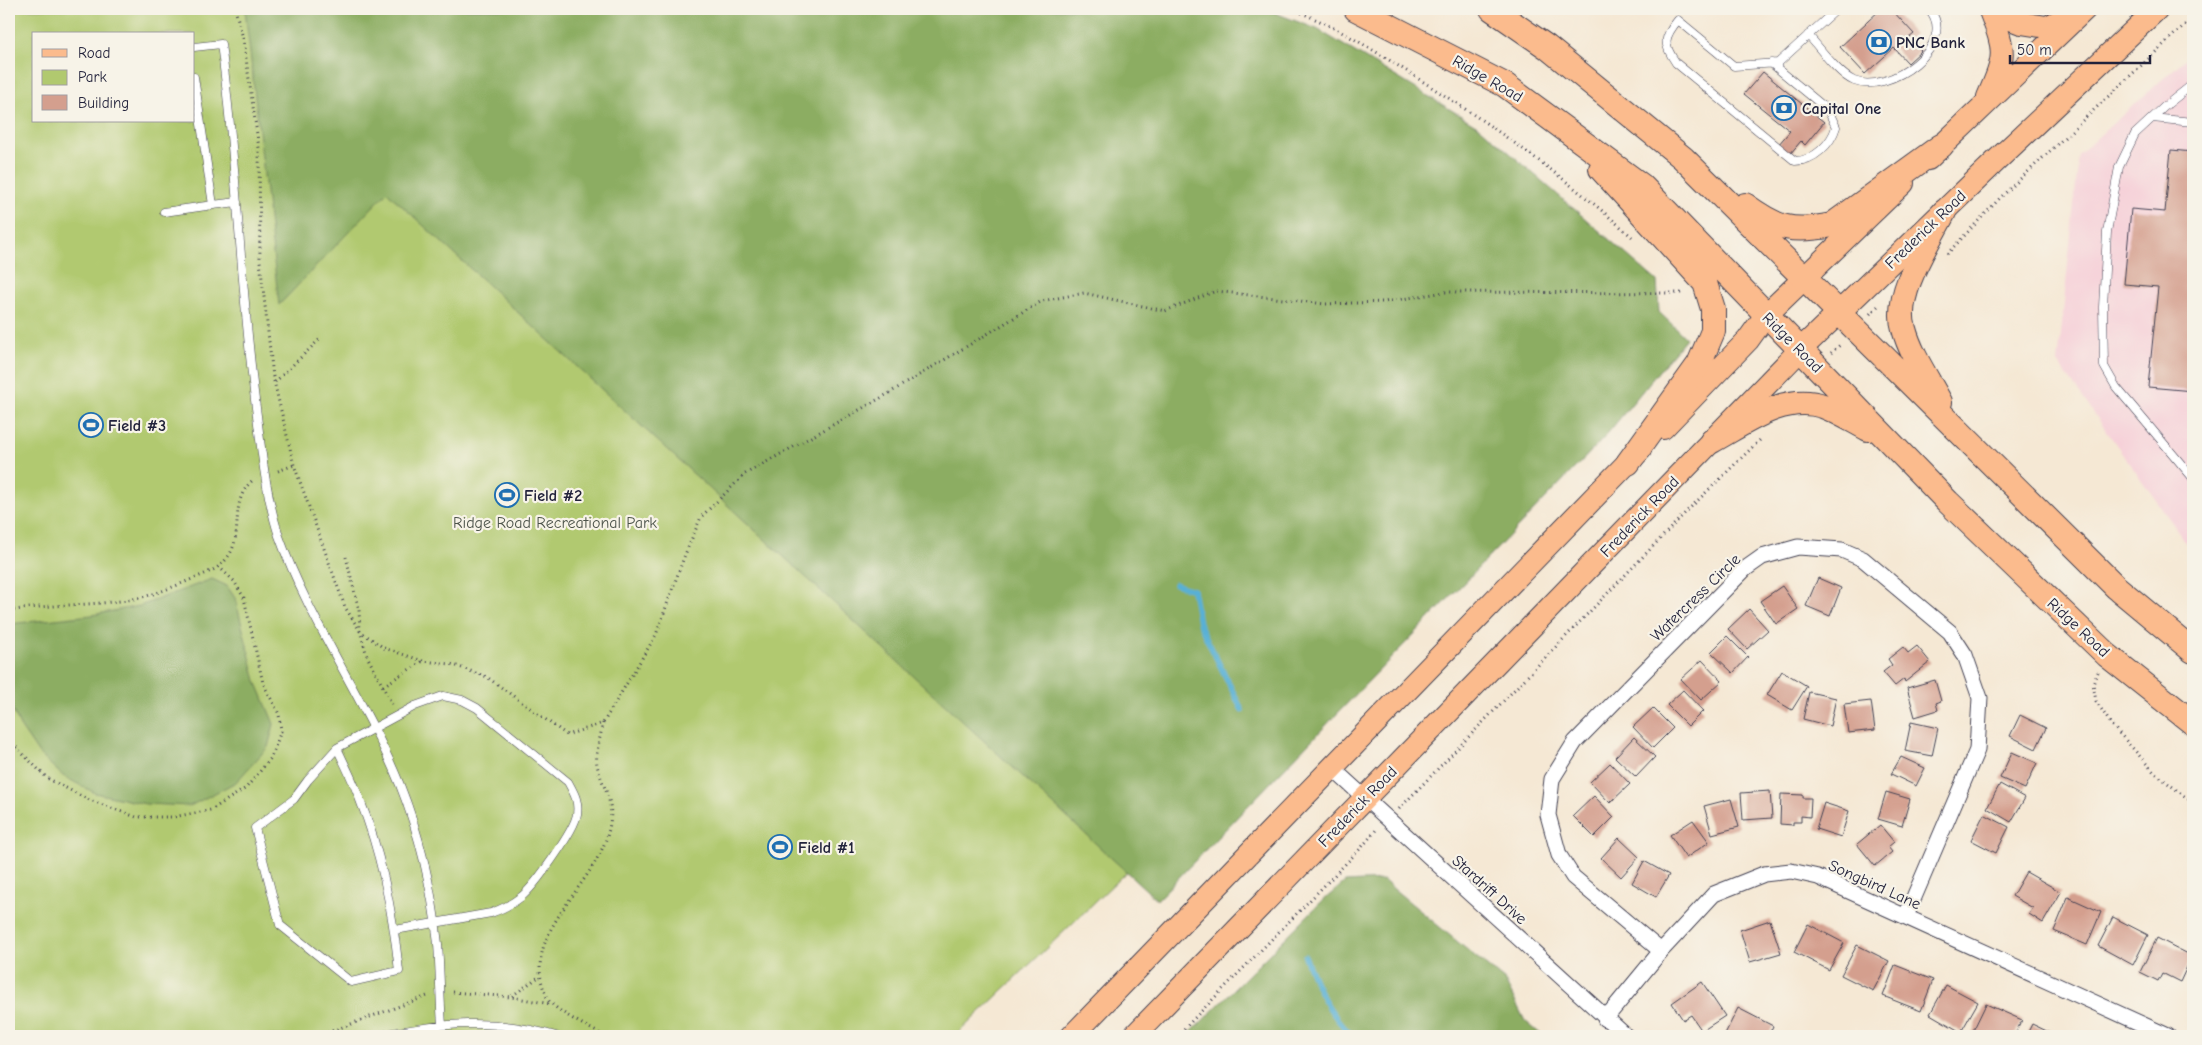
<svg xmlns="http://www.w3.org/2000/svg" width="2202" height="1045" viewBox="0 0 2202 1045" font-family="'Comic Neue',sans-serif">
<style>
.built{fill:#f6cfd8}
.green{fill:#b1c96f;stroke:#6a7655;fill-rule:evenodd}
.forest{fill:#8cad62;stroke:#57684e}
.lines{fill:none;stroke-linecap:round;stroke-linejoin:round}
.stream{stroke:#58b0d5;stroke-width:5.5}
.building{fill:#d49f8e}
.service-casing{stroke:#424052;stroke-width:9}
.minor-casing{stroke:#424052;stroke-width:17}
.primary-casing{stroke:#424052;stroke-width:24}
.trunk-casing{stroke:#424052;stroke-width:26}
.path{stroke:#424052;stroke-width:3;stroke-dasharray:1 4;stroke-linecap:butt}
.service{stroke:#fff;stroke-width:8}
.minor{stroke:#fff;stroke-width:15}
.primary{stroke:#fbbb8d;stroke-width:22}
.trunk{stroke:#fbbb8d;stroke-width:24}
.labels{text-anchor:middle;stroke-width:4.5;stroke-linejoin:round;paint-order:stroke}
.poi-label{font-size:16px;font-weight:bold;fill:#22223b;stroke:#f7f3e8;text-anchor:start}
.street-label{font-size:16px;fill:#22223b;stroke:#f7f3e8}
.park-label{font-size:16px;fill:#4d544b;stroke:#f7f3e8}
</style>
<rect width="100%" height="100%" fill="#f7f3e8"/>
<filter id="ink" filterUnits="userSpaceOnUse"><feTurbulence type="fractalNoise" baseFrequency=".02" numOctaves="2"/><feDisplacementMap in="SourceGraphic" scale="10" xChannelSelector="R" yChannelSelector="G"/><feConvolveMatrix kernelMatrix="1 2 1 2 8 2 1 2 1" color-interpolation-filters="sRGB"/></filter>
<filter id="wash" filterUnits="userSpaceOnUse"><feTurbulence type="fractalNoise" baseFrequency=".0096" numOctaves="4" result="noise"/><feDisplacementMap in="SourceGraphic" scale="20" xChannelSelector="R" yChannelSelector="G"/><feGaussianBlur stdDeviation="1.12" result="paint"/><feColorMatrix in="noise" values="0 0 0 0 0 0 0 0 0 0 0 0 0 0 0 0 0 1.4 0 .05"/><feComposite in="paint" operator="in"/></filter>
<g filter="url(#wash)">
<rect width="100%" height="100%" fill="#f5e8d4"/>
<path class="built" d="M 2193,52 L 2193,552 L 2058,363 L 2079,154 Z"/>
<path class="green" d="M 9,9 L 1122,9 L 1359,649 L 955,1036 L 9,1036 ZM 34,34 L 194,34 L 194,121 L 34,121 Z"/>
<path class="forest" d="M 245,9 L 1265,9 L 1317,29 L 1481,128 L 1657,281 L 1659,312 L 1686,338 L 1603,439 L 1157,900 L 387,192 L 279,305 Z
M 212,579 L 227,586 L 235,598 L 256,681 L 274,724 L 268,747 L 236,782 L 190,806 L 146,804 L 95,793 L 63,776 L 39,754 L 20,726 L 9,702 L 9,624 L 92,615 L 140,606 Z
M 1383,880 L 1505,981 L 1525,1021 L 1543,1036 L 1187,1036 L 1319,904 L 1345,882 Z"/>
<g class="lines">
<path class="stream" d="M 1175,584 L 1193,590 L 1199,623 L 1242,710
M 1305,956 C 1315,985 1329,1015 1353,1036"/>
</g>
<g id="blocks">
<path class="building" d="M 1881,9 L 1891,9 L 1914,34 L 1909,38 L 1921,51 L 1908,63 L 1894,48 L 1865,74 L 1840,47 Z
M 1763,72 L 1824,122 L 1805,145 L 1801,141 L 1790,154 L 1778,145 L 1790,131 L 1744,94 Z
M 2171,150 L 2193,152 L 2193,391 L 2148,387 L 2158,287 L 2124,284 L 2131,209 L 2165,212 Z
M 1818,578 L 1841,588 L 1830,616 L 1806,606 Z
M 1782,586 L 1798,609 L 1776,624 L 1760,601 Z
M 1749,609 L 1768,630 L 1747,649 L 1728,629 Z
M 1727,636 L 1748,657 L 1733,673 L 1711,652 Z
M 1917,646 L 1930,662 L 1905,682 L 1904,679 L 1895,686 L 1883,672 L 1892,665 L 1888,659 L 1903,647 L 1908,653 Z
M 1702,660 L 1722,681 L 1701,700 L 1681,679 Z
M 1782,671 L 1807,686 L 1792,710 L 1767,695 Z
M 1935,680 L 1941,701 L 1936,703 L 1938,710 L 1915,717 L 1907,688 Z
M 1683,690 L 1703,711 L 1688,726 L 1667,705 Z
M 1809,692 L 1836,698 L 1830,726 L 1803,719 Z
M 1871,701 L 1875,730 L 1848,733 L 1844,704 Z
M 1653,708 L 1673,728 L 1653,748 L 1633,727 Z
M 2020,715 L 2046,728 L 2036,749 L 2010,736 Z
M 1911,722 L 1938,728 L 1932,756 L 1905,751 Z
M 1634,737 L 1655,757 L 1636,777 L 1615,757 Z
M 2012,752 L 2037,763 L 2025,789 L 2000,778 Z
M 1901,757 L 1925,768 L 1916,786 L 1891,774 Z
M 1610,763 L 1630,784 L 1610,803 L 1590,782 Z
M 2000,784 L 2025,798 L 2011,822 L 1987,808 Z
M 1770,791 L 1772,818 L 1743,820 L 1741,793 Z
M 1886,792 L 1910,799 L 1902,826 L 1878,819 Z
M 1781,794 L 1803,795 L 1803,798 L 1811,798 L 1810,817 L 1801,816 L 1801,822 L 1793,822 L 1793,825 L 1780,824 Z
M 1594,796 L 1614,817 L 1594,837 L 1573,816 Z
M 1731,799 L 1739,827 L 1712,834 L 1704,806 Z
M 1824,803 L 1849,811 L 1841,837 L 1816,829 Z
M 1984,814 L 2009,827 L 1996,853 L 1971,840 Z
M 1693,820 L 1709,842 L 1686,858 L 1670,835 Z
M 1880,825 L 1894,842 L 1888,847 L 1892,852 L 1875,866 L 1857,844 Z
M 1619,838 L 1639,857 L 1621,877 L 1601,858 Z
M 1644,861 L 1669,875 L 1656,897 L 1632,883 Z
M 2026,872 L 2061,892 L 2043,923 L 2029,914 L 2033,908 L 2012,896 Z
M 2068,897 L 2101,912 L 2087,945 L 2054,931 Z
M 2113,917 L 2148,935 L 2133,965 L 2098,946 Z
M 1770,920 L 1781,953 L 1750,962 L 1740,930 Z
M 1808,924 L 1844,943 L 1829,970 L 1794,952 Z
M 2157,938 L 2192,956 L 2180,982 L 2162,973 L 2158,981 L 2140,972 Z
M 1857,945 L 1889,961 L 1873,991 L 1841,975 Z
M 1895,965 L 1933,980 L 1921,1011 L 1883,996 Z
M 2193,975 L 2193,989 L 2188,987 Z
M 1702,982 L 1725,1016 L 1702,1031 L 1691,1015 L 1683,1020 L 1672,1003 Z
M 1946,985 L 1978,1002 L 1961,1032 L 1930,1014 Z
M 1986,1004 L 2022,1020 L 2014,1036 L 1971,1035 Z
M 1738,1008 L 1773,1026 L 1768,1036 L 1724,1036 Z
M 2032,1024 L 2057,1036 L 2026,1036 Z"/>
</g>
</g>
<g filter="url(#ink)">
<use href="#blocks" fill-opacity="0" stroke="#424052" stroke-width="1"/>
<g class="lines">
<defs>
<path id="service" d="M 1808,35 C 1820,48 1838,74 1854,81 C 1888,95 1960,45 1929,9
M 194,47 L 221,44 C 237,162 240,282 255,400 C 261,445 265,493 279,536 C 310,623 365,699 400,785 C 420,835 432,889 438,944 C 440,971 440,998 442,1025
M 1771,63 L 1828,110 L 1836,127 C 1831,144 1814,161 1795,161 L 1676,63 C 1663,44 1663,38 1678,20 L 1734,66 L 1778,63 L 1837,9
M 2193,84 L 2164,107 L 2135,134 L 2119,167 L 2107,232 L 2103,307 L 2104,366 L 2116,387 L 2193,478
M 2152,118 L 2193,122
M 213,205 L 237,202
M 164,212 L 213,205 L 194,77
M 337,748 C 345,765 354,782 360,800 C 382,855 393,914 399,971 L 351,982 L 280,925 L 255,828 L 294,799 L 308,780 L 337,748 L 415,706 L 443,696 L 462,700 L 477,708 L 568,782 C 574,793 579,801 577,814 C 575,830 534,887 521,897 C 512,904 502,909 491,913 L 395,930
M 377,1036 C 444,1023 489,1017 556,1036"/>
<path id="minor" d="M 1332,768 L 1626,1036
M 1661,951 L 1573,877 L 1559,855 L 1548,815 L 1552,779 L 1575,742 L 1745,569 L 1762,557 L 1798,547 L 1842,550 L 1863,559 L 1950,632 L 1965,655 L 1980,698 L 1977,750 L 1906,916
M 1605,1019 L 1661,951 L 1714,894 L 1764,874 L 1791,871 L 1818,877 L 2168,1036"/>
<path id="primary" d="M 1990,11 L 2021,23 L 2047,27 L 2071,15
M 1988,97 C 2006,56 2006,52 1990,11
M 1928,159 L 2085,9
M 1663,428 L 1748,340 L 1766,315 L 1903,183
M 1072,1036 L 1640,450
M 1134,1036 L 1801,349 L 1997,160 L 2157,9"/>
<path id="trunk" d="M 1356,9 L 1505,85 L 1642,186 L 1948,502 L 2107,655 L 2193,723
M 1492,9 L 1547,47 L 1683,158 L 2116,587 L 2193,651
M 1601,169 L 1705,283 L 1713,309 L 1713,331 L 1699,364 L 1628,463
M 1745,205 C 1778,229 1792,233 1832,225 L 1941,146
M 1940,402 C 1928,379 1911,355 1904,329 C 1893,295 1928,243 1944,212
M 1712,441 C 1745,423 1784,393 1823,406 C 1839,412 1853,421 1868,429"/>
</defs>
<use href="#service" class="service-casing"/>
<use href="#minor" class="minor-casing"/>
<use href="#primary" class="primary-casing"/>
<use href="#trunk" class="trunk-casing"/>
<path class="path" d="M 235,9 L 243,38 L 259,148 L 260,261 L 273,377 L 294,465 L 345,607 L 360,631 L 384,648 L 423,661 L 451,664 L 487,677 L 567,735 L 603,723 L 656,635 L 684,557 L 701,517 L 745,474 L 886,395 L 1042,301 L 1084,293 L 1165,311 L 1216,291 L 1325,304 L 1384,302 L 1445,292 L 1685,293
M 1292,9 C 1338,27 1380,54 1422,81 C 1496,128 1567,178 1632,237
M 1947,254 L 2001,197 L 2193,17
M 1870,314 L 1878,306
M 1831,353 L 1841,344
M 275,382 L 320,339
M 278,471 L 294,465
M 346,557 L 359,610 L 360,631 L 367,656 L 392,704
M 9,611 C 47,604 88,606 127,600 C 149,597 171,588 192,579 C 205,574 219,569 227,558 C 245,536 228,502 252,481
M 2098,672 L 2093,684 L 2096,701 L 2111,724 L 2154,772 L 2193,803
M 383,686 L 423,661
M 603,723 C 601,735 595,753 597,765 C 602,786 614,800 610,823 C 603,879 527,925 542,984 C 544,991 547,1000 552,1004 C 563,1015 590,1028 604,1036
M 9,740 L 47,778 L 87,799 L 136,817 L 173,817 L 211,810 L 246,788 L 271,758 L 281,731 L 279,714 L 263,683 L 244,598 L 234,581 L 219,567
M 1399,809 L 1690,508 L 1762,438
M 453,992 L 511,997 L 551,1004
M 512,996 L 540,976
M 318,1036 L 430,995
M 1177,1036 L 1362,847 L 1376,830"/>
<use href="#service" class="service"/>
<use href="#minor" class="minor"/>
<use href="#primary" class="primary"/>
<use href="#trunk" class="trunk"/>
</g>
</g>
<defs>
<symbol id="bank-ring" viewBox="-11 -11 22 22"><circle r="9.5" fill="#f7f3e8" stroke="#1f6fb2" stroke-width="1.5"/><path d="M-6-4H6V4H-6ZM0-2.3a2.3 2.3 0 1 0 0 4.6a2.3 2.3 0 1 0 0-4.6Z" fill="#1f6fb2"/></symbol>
<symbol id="stadium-ring" viewBox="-11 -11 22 22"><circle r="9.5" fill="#f7f3e8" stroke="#1f6fb2" stroke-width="1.5"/><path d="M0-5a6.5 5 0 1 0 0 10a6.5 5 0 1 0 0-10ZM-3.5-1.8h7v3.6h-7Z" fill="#1f6fb2"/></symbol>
</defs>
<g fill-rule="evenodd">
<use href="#bank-ring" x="1865" y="28" width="28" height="28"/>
<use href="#bank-ring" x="1770" y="94" width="28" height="28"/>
<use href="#stadium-ring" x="77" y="411" width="28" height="28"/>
<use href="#stadium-ring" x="493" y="481" width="28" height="28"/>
<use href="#stadium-ring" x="766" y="833" width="28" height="28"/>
</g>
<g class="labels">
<g class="poi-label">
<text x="1896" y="48">PNC Bank</text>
<text x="1802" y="114">Capital One</text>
<text x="108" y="431">Field #3</text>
<text x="524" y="501">Field #2</text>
<text x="798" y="853">Field #1</text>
</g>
<g class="street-label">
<text transform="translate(1488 78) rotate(30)" y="6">Ridge Road</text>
<text transform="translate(1925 229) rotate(-44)" y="6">Frederick Road</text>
<text transform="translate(1793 342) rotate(45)" y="6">Ridge Road</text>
<text transform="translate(1639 516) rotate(-46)" y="6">Frederick Road</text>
<text transform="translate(1695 597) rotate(-44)" y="6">Watercress Circle</text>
<text transform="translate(2079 627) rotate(43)" y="6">Ridge Road</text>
<text transform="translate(1357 806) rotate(-46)" y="6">Frederick Road</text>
<text transform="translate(1875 884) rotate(24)" y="6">Songbird Lane</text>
<text transform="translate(1490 889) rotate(42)" y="6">Stardrift Drive</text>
</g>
<g class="park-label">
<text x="555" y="528">Ridge Road Recreational Park</text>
</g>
</g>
<rect width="2202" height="1045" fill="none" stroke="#f7f3e8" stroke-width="30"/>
<rect x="32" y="32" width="162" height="90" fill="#f7f3e8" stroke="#a29fa3"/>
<rect x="42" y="49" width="25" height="8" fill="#fbbb8d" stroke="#a29fa3"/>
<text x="78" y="58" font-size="15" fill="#22223b">Road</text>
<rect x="42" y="70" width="25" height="15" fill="#b1c96f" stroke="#a29fa3"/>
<text x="78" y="82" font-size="15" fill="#22223b">Park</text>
<rect x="42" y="95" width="25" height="15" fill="#d49f8e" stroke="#a29fa3"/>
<text x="78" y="108" font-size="15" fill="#22223b">Building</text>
<path d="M2010 55v8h140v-8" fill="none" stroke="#22223b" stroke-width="2.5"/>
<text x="2017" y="55" font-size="15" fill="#22223b" stroke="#f7f3e8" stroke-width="4" paint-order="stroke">50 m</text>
</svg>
